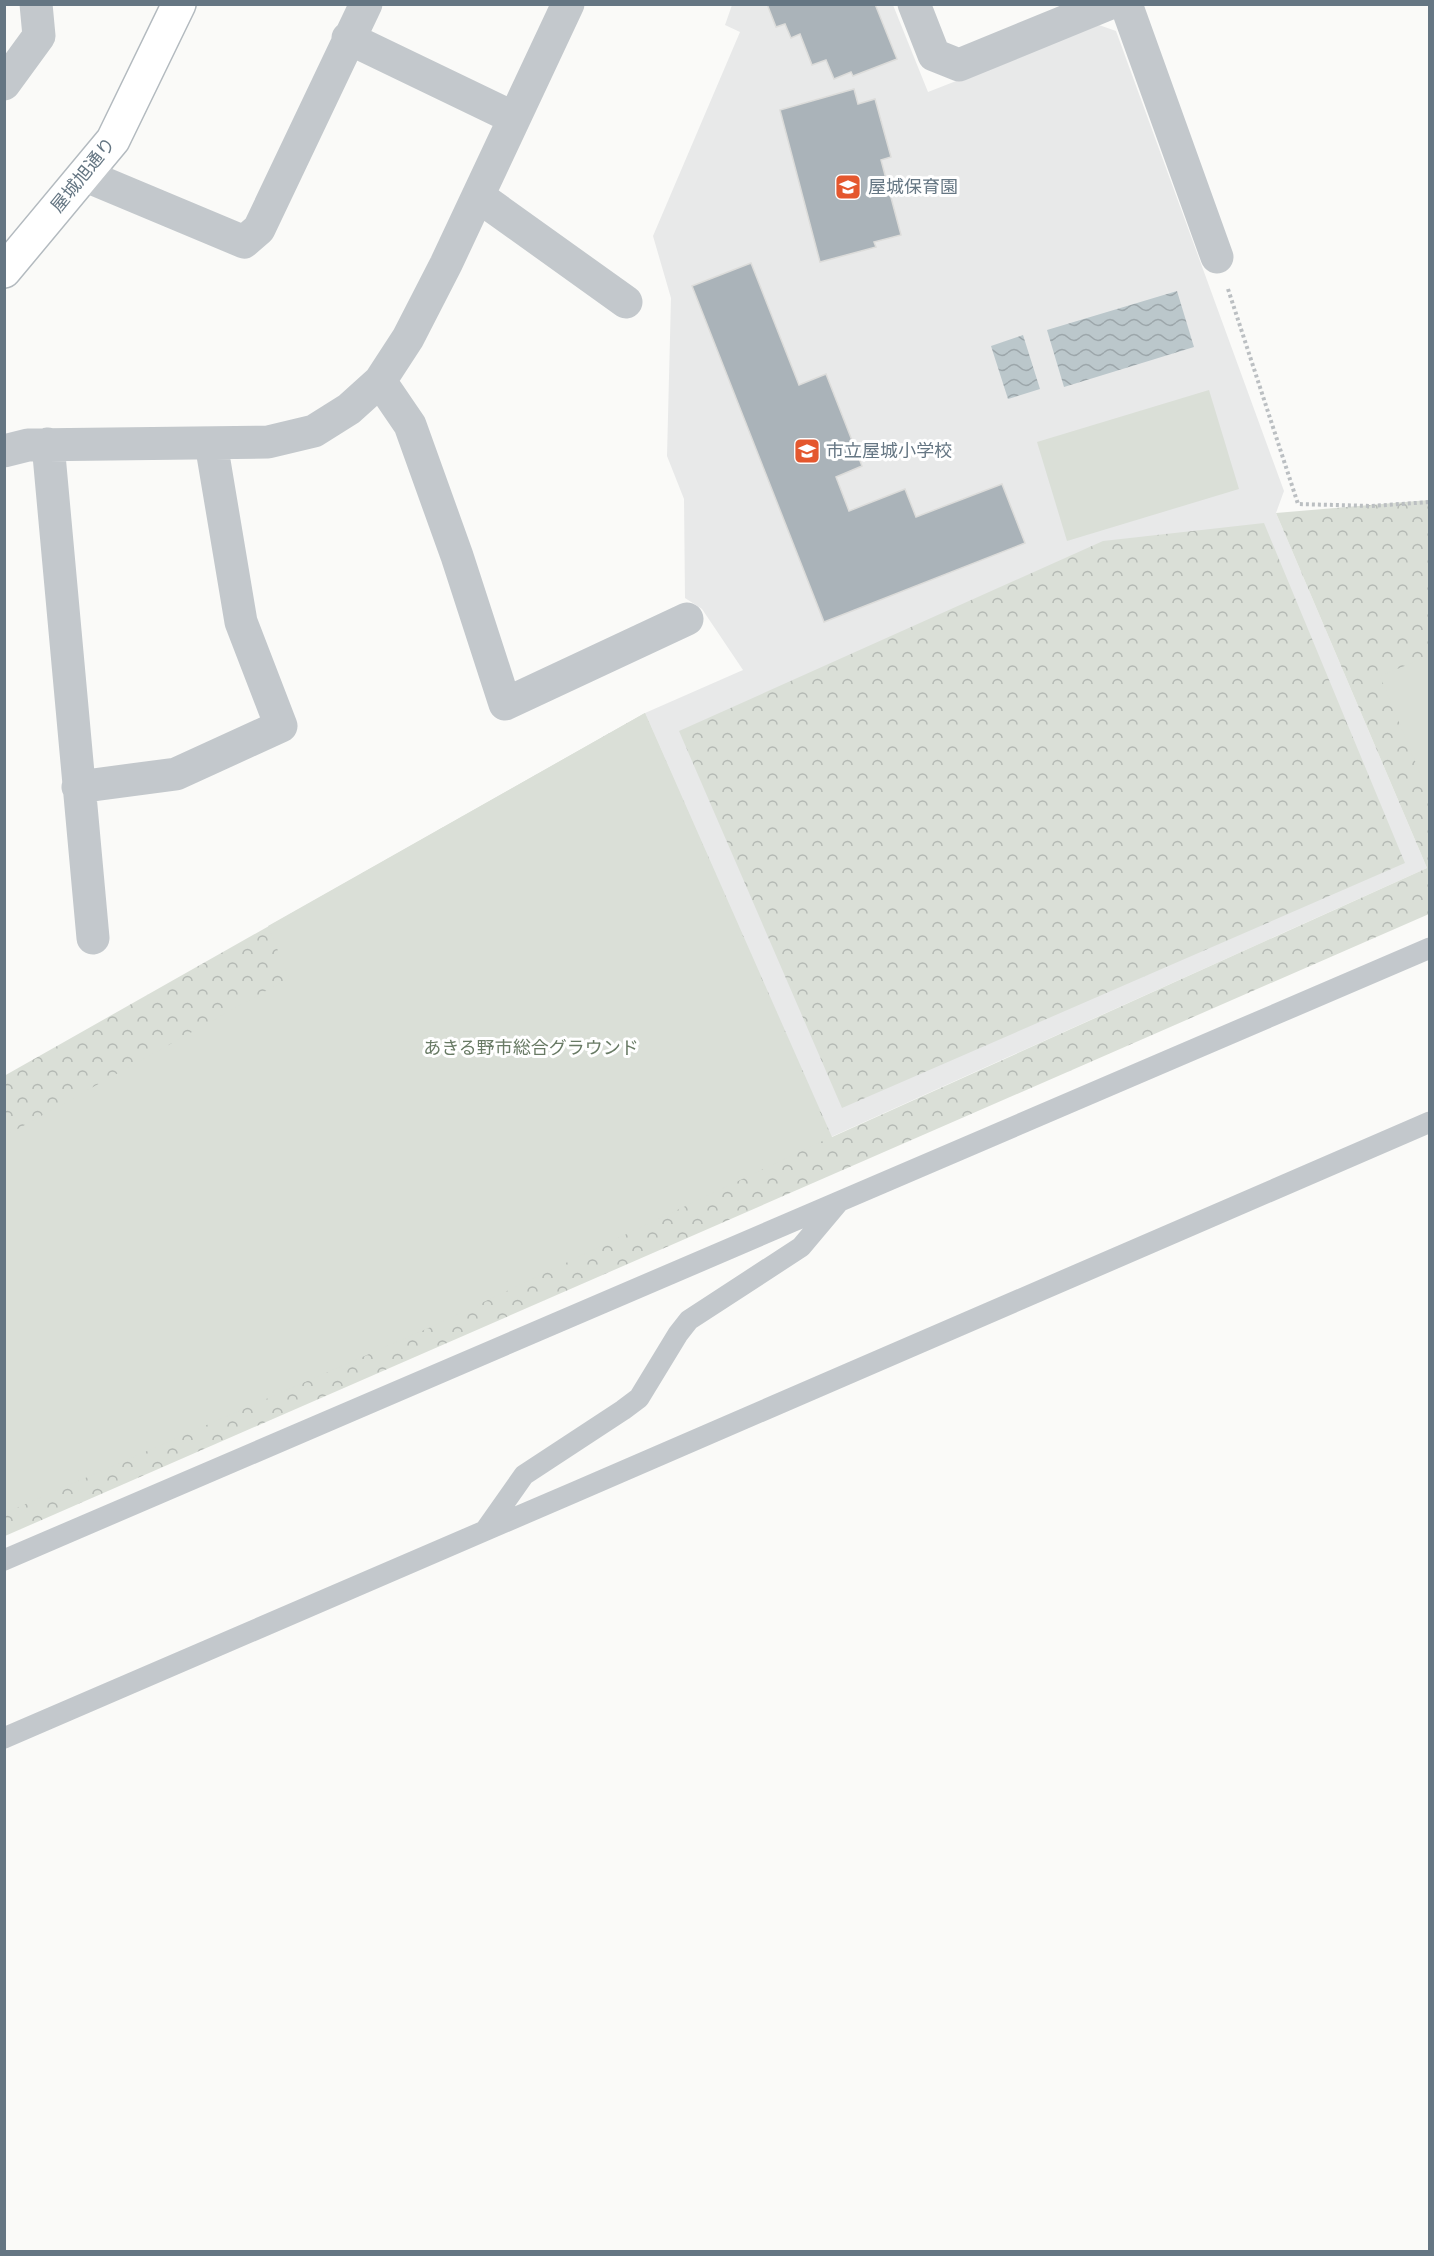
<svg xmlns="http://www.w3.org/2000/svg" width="1434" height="2256" viewBox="0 0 1434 2256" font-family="'DM Sans','Noto Sans JP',sans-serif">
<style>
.built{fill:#e8e9e9}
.park{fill:url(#park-crowns)}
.garden{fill:#dadfd7}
.water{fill:url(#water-waves)}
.building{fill:#aab3b9;stroke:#dcdcda;stroke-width:1.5}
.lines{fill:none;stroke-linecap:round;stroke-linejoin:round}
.secondary-casing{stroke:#b3babf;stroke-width:36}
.path{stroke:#bbbfc2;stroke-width:4;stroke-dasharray:3 3;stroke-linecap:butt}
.lane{stroke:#c3c8cc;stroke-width:21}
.street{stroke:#c3c8cc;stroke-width:33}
.secondary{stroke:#fff;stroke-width:33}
.labels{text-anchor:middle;stroke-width:6;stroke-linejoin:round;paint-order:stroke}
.street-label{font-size:18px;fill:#657683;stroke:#fff}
.poi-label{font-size:18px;fill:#657683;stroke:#fff;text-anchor:start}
.park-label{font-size:18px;fill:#687a64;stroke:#fff}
</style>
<defs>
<pattern id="park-crowns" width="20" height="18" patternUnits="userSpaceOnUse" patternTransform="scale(1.5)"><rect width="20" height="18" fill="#dadfd7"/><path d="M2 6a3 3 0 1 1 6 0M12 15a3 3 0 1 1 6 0" fill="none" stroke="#b4b9b4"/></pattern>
<pattern id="water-waves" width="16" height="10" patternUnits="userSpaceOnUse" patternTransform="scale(1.5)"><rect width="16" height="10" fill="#bbc7cb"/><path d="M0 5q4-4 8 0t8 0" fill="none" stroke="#9ca6aa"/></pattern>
</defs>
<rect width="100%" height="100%" fill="#fafaf8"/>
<path class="built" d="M 732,5 L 893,5 L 928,92 L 1099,25 L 1116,31 L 1284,491 L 1276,513 L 1427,868 L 831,1137 L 645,713 L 743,670 L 702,609 L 685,598 L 684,499 L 667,456 L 671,298 L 653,236 L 740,32 L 725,25 Z"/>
<path class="park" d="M 1429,500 L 1429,914 L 5,1536 L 4,1076 L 645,713 L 832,1137 L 1427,868 L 1276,513 Z
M 1264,523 L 1405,863 L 842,1108 L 679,731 L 1103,541 Z"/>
<path class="garden" d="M 1209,390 L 1239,489 L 1067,541 L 1037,442 Z
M 1429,656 L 1429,795 L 1380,676 Z
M 645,713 L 831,1137 L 431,1327 L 5,1513 L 5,1136 L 289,978 L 268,926 Z"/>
<path class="water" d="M 1177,291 L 1194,347 L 1064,387 L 1047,330 Z
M 1023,335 L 1040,389 L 1008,399 L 991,346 Z"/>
<path class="building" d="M 767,4 L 875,4 L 897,59 L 853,76 L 851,72 L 834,79 L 826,60 L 812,65 L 800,34 L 791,38 L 785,24 L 776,27 Z
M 854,89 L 858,104 L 875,99 L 891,157 L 881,160 L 901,235 L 874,242 L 876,247 L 820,262 L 780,110 Z
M 751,263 L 799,385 L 826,374 L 862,466 L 836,477 L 849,511 L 905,489 L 916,517 L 1002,484 L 1025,543 L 824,622 L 692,286 Z"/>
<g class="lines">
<defs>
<path id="secondary" d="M 4,271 L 113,140 L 179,4"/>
</defs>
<use href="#secondary" class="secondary-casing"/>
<path class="path" d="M 1228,289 L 1298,504 L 1371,506 L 1430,502"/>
<path class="lane" d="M 486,1529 L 524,1475 L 623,1410 L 639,1398 L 678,1334 L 689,1320 L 801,1247 L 838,1203
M 4,1560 L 1430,948
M 4,1738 C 479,1532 956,1330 1430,1122"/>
<path class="street" d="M 914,4 L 934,55 L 959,65 L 1108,4
M 1126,4 L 1217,257
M 348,38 L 514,118
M 4,84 L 39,36 L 36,4
M 84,175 L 244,242 L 259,229 L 366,4
M 478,196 L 626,302
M 380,381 L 410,425 L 457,556 L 505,704 L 687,619
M 48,444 L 93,938
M 4,451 L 28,445 L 268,442 L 314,431 L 349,409 L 380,381 L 408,338 L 446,264 L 568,4
M 78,787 L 176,774 L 281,726 L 241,622 L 211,443"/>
<use href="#secondary" class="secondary"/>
</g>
<defs>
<symbol id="school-square" viewBox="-11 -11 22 22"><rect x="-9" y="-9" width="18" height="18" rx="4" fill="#e4572e" stroke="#fff"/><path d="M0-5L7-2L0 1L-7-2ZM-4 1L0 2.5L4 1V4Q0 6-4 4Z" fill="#fff"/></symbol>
</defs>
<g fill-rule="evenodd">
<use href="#school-square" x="833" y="172" width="30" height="30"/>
<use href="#school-square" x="792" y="436" width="30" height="30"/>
</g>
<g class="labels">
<g class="street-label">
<text transform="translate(83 175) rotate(-51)" y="6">屋城旭通り</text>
</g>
<g class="poi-label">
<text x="868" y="193">屋城保育園</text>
<text x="826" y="457">市立屋城小学校</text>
</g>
<g class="park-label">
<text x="531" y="1054">あきる野市総合グラウンド</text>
</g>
</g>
<rect width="1434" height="2256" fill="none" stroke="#657683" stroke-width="12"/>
</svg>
